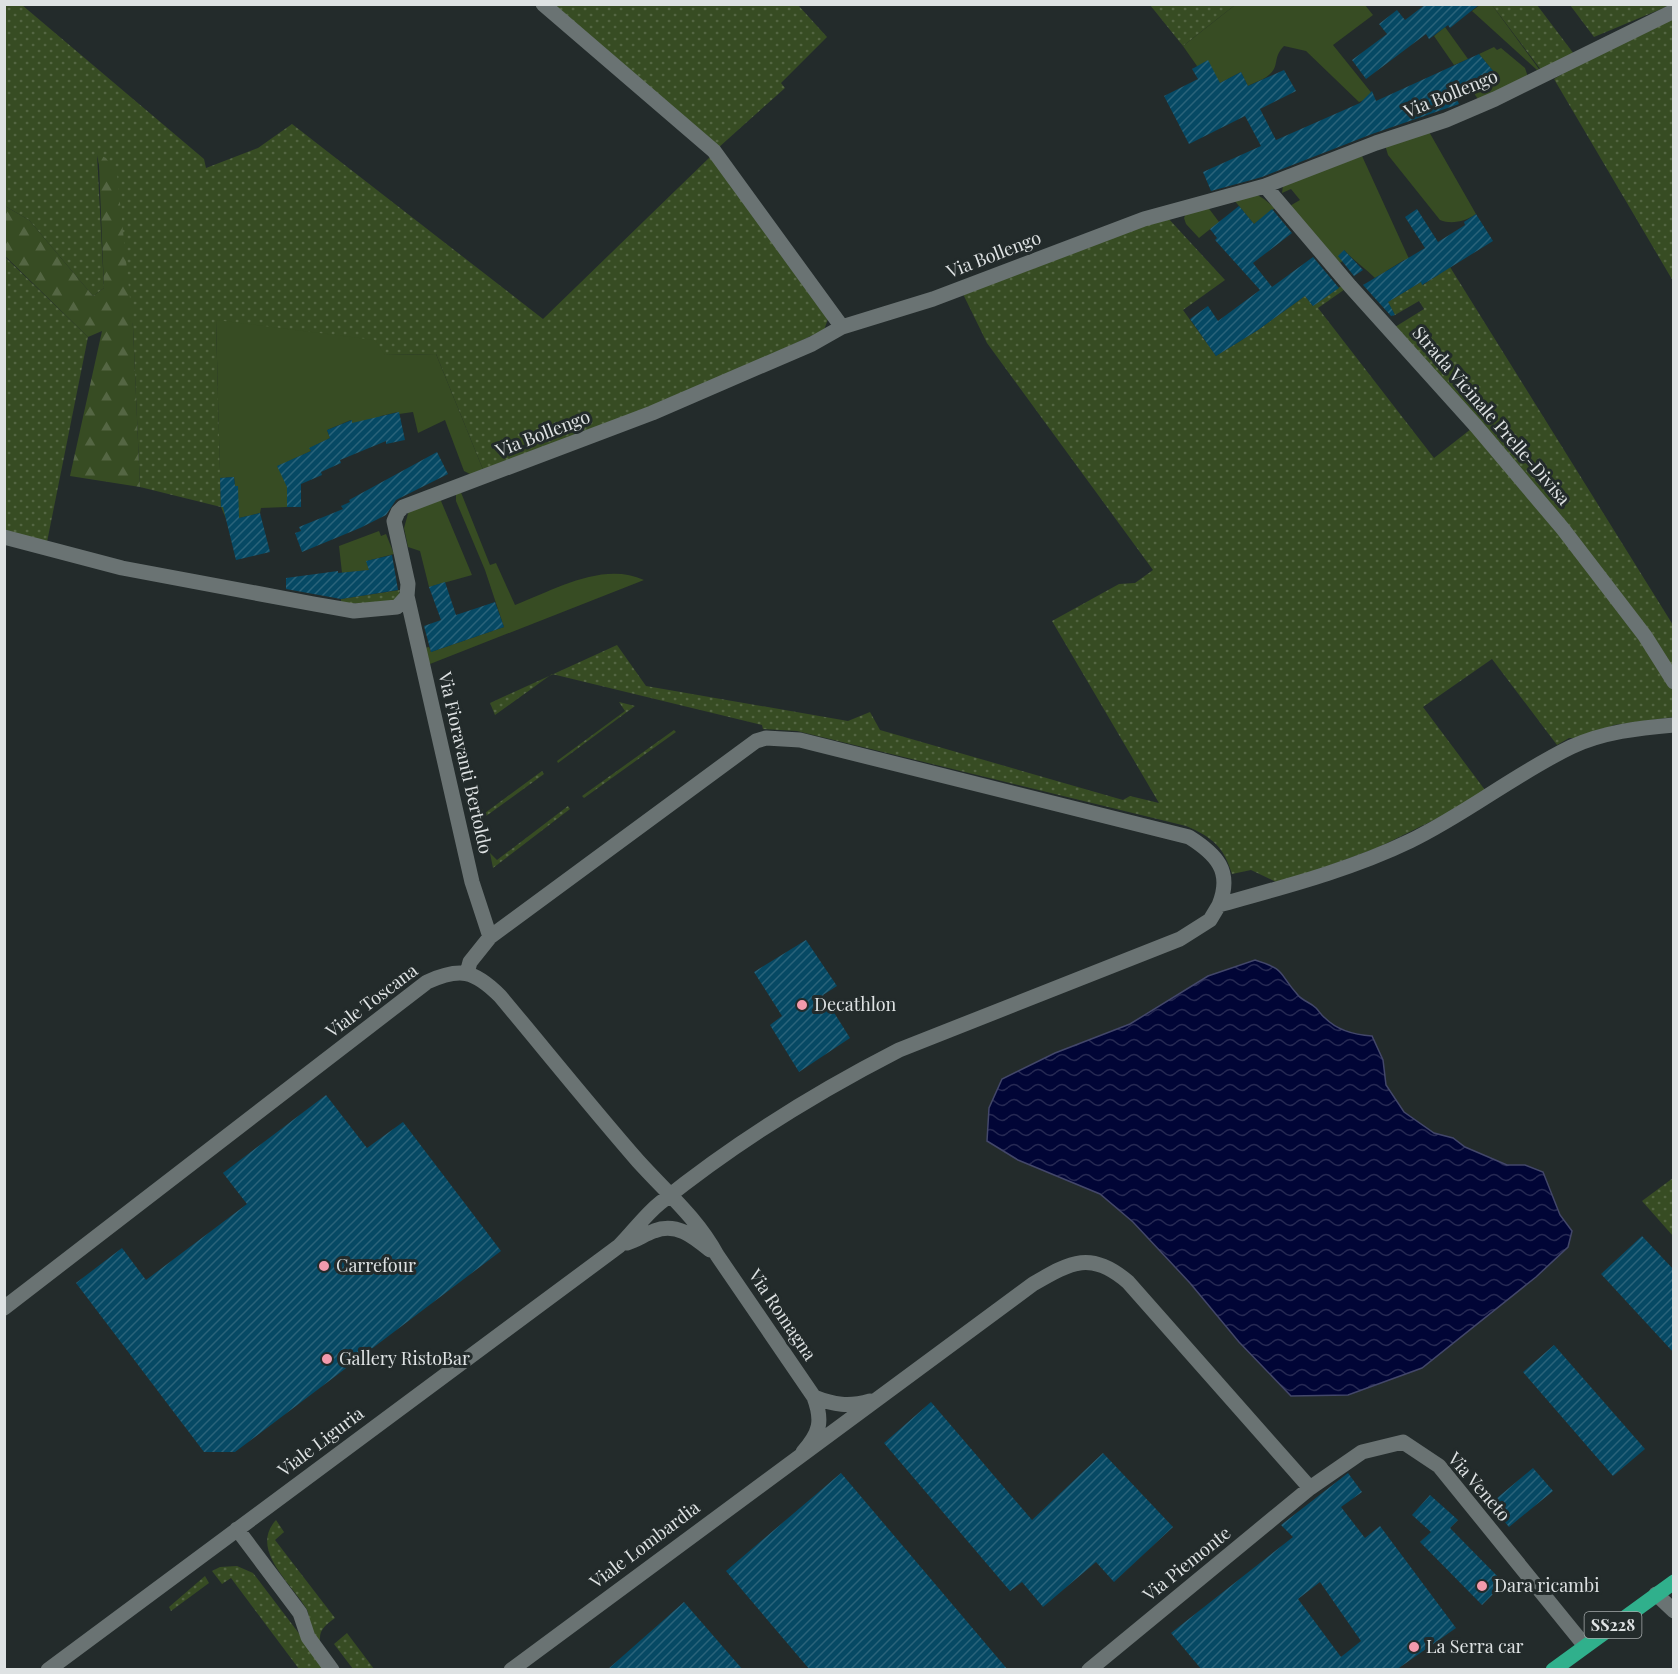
<svg xmlns="http://www.w3.org/2000/svg" width="1678" height="1674" viewBox="0 0 1678 1674" font-family="'Playfair Display',serif">
<style>
.grass{fill:url(#grass-dots)}
.forest{fill:url(#forest-firs)}
.garden{fill:#374c23}
.water{fill:url(#water-waves);stroke:#43476a;stroke-width:1.5}
.building{fill:url(#building-hatch);fill-rule:evenodd}
.lines{fill:none;stroke-linecap:round;stroke-linejoin:round}
.minor{stroke:#6a7373;stroke-width:15}
.major{stroke:#30b08c;stroke-width:15}
.poi-dot{fill:#f39aac;stroke:#232b2b;stroke-width:2}
.labels{text-anchor:middle;stroke-width:6;stroke-linejoin:round;paint-order:stroke}
.shield{fill:#232b2b;stroke:#a6abac;stroke-width:1.5}
.shield-label{font-size:16px;font-weight:bold;fill:#dee2e3}
.street-label{font-size:18px;fill:#dee2e3;stroke:#232b2b}
.poi-label{font-size:18px;fill:#dee2e3;stroke:#232b2b;text-anchor:start}
</style>
<defs>
<pattern id="grass-dots" width="8" height="8" patternUnits="userSpaceOnUse" patternTransform="scale(1.5)"><rect width="8" height="8" fill="#374c23"/><path d="M2 2h.1M6 6h.1" fill="none" stroke="#546643" stroke-width="1.8" stroke-linecap="round"/></pattern>
<pattern id="forest-firs" width="22" height="20" patternUnits="userSpaceOnUse" patternTransform="scale(1.5)"><rect width="22" height="20" fill="#374c23"/><path d="M5 1l3.5 6h-7zM16 11l3.5 6h-7z" fill="#546643"/></pattern>
<pattern id="water-waves" width="16" height="10" patternUnits="userSpaceOnUse" patternTransform="scale(1.5)"><rect width="16" height="10" fill="#010536"/><path d="M0 5q4-4 8 0t8 0" fill="none" stroke="#262953"/></pattern>
<pattern id="building-hatch" width="6" height="6" patternUnits="userSpaceOnUse" patternTransform="scale(1.5)"><rect width="6" height="6" fill="#064964"/><path d="M-1 1l2-2M0 6l6-6M5 7l2-2" fill="none" stroke="#2a637a"/></pattern>
</defs>
<rect width="100%" height="100%" fill="#232b2b"/>
<path class="grass" d="M 1673,4 L 1594,37 L 1570,5 Z
M 5,5 L 22,5 L 204,159 L 206,168 L 258,148 L 292,124 L 543,319 L 711,156 L 828,319 L 824,330 L 710,383 L 484,472 L 436,354 L 385,355 L 216,321 L 221,507 L 140,487 L 133,327 L 97,154 L 104,288 L 93,296 L 29,220 L 5,206 Z
M 548,5 L 798,5 L 827,37 L 781,83 L 785,88 L 718,148 Z
M 1150,5 L 1235,5 L 1183,46 Z
M 1492,5 L 1537,5 L 1574,54 L 1541,70 Z
M 1673,18 L 1673,281 L 1554,79 L 1572,68 Z
M 1167,217 L 1225,280 L 1183,310 L 1216,356 L 1258,330 L 1305,296 L 1313,306 L 1344,284 L 1348,287 L 1318,308 L 1434,458 L 1471,429 L 1600,584 L 1659,667 L 1673,691 L 1674,717 L 1614,725 L 1583,738 L 1569,738 L 1557,745 L 1492,659 L 1423,707 L 1485,790 L 1442,816 L 1377,848 L 1287,881 L 1276,882 L 1251,870 L 1232,874 C 1224,847 1212,837 1186,826 L 797,731 L 763,729 L 762,725 L 552,674 L 495,715 L 490,703 L 617,645 L 646,686 L 848,721 L 870,712 L 880,730 L 1123,800 L 1130,796 L 1159,803 L 1052,621 L 1119,584 L 1135,583 L 1153,570 L 987,343 L 962,292 Z
M 4,256 L 88,337 L 47,542 L 5,533 Z
M 1450,267 L 1673,625 L 1673,673 L 1395,327 L 1424,309 L 1419,301 L 1395,315 L 1388,302 L 1421,282 L 1423,285 Z
M 400,590 L 398,598 L 383,605 L 331,602 L 341,601 L 341,599 Z
M 619,702 L 635,706 L 558,763 L 557,761 L 625,711 Z
M 674,730 L 676,732 L 584,798 L 582,796 Z
M 542,771 L 544,774 L 482,819 L 481,808 L 485,813 Z
M 568,806 L 570,809 L 493,868 L 490,853 L 497,860 Z
M 1673,1178 L 1673,1236 L 1642,1201 Z
M 276,1520 L 284,1532 L 275,1540 L 335,1618 C 326,1625 319,1629 320,1641 C 317,1637 311,1631 310,1626 C 308,1620 310,1614 306,1608 C 291,1583 249,1549 276,1520 Z
M 237,1566 L 253,1573 L 326,1669 L 299,1669 L 231,1578 L 222,1584 L 212,1571 L 220,1567 Z
M 205,1576 L 209,1583 L 171,1611 L 169,1607 Z
M 347,1633 L 374,1669 L 353,1669 L 334,1644 Z"/>
<path class="forest" d="M 97,154 L 106,158 L 117,174 L 133,327 L 140,487 L 70,476 L 102,331 L 88,337 L 5,256 L 5,206 L 29,220 L 93,296 L 104,288 L 99,165 Z"/>
<path class="garden" d="M 1235,5 L 1365,5 L 1373,15 L 1333,45 L 1374,96 L 1359,102 L 1306,51 L 1284,46 C 1273,57 1279,65 1271,73 C 1266,79 1255,82 1248,86 L 1241,72 L 1220,83 L 1197,66 L 1183,46 Z
M 1480,5 L 1492,5 L 1539,69 L 1537,70 L 1472,11 Z
M 1445,27 L 1468,59 L 1454,65 L 1434,36 Z
M 1494,47 L 1497,50 L 1501,48 L 1525,68 L 1528,77 L 1478,99 L 1470,88 L 1483,82 L 1484,85 L 1499,78 L 1479,54 Z
M 1428,130 L 1476,214 C 1466,221 1452,225 1440,220 L 1388,155 L 1385,145 Z
M 1362,156 L 1410,261 L 1404,260 L 1375,278 C 1365,268 1354,261 1344,250 L 1338,256 L 1343,261 L 1340,263 L 1288,207 L 1300,200 L 1291,189 L 1282,193 L 1283,185 Z
M 1256,194 L 1264,199 L 1275,208 L 1254,224 L 1234,200 Z
M 1207,206 L 1219,222 L 1199,238 L 1186,224 L 1184,218 L 1187,211 Z
M 216,320 L 375,340 L 385,355 L 436,354 L 484,472 L 472,475 L 464,471 L 445,420 L 418,433 L 413,412 L 399,414 L 398,412 L 381,416 L 355,435 L 351,420 L 327,430 L 330,438 L 310,448 L 311,451 L 278,466 L 289,490 L 287,507 L 261,508 L 260,513 L 227,521 L 221,507 L 235,486 L 234,477 L 220,478 Z
M 460,490 L 490,565 L 496,563 L 515,605 C 554,590 603,561 644,580 L 430,664 L 424,648 L 429,647 L 431,652 L 504,627 L 485,570 L 456,501 L 456,491 Z
M 437,499 L 441,501 L 472,575 L 429,587 L 420,551 L 408,547 L 404,528 L 409,510 Z
M 379,531 L 381,536 L 386,534 L 394,554 L 367,561 L 369,570 L 342,573 L 339,546 Z"/>
<path class="water" d="M 1255,960 C 1287,970 1278,973 1297,994 C 1302,1001 1310,1002 1316,1008 C 1319,1011 1321,1015 1325,1018 C 1337,1030 1356,1035 1372,1036 L 1383,1060 L 1386,1085 L 1404,1112 L 1434,1133 L 1453,1138 L 1465,1147 L 1507,1165 L 1525,1165 L 1543,1172 L 1560,1215 L 1572,1231 L 1568,1247 L 1536,1277 L 1422,1368 L 1348,1395 L 1291,1396 L 1239,1342 L 1190,1283 L 1133,1222 L 1100,1194 L 1018,1160 L 987,1141 L 989,1108 L 1002,1079 L 1055,1053 L 1130,1024 L 1208,976 Z"/>
<path class="building" d="M 1426,4 L 1480,4 L 1450,28 L 1448,25 L 1429,39 L 1426,34 L 1366,79 L 1352,60 L 1387,34 L 1379,24 L 1397,10 L 1405,20 Z
M 1479,54 L 1499,78 L 1484,85 L 1483,82 L 1455,95 L 1459,104 L 1372,134 L 1262,177 L 1211,191 L 1203,172 L 1261,146 L 1245,116 L 1189,144 L 1164,96 L 1198,79 L 1192,69 L 1208,60 L 1220,83 L 1241,72 L 1248,86 L 1284,70 L 1296,91 L 1260,109 L 1276,140 L 1360,103 L 1372,91 L 1376,101 Z
M 1239,206 L 1254,224 L 1272,209 L 1292,233 L 1253,263 L 1272,287 L 1313,257 L 1339,288 L 1313,306 L 1305,296 L 1258,330 L 1216,356 L 1190,319 L 1208,306 L 1218,321 L 1260,290 L 1215,240 L 1217,238 L 1210,229 Z
M 1417,209 L 1438,242 L 1465,225 L 1464,222 L 1476,214 L 1493,241 L 1422,285 L 1421,282 L 1388,302 L 1395,315 L 1391,316 L 1363,285 L 1425,248 L 1405,217 Z
M 1344,250 L 1363,270 L 1354,276 L 1338,256 Z
M 399,412 L 405,440 L 386,444 L 386,441 L 340,460 L 341,463 L 321,472 L 322,475 L 301,484 L 301,507 L 287,507 L 287,487 L 277,466 L 311,451 L 309,448 L 330,438 L 327,430 L 352,420 L 352,423 Z
M 437,452 L 448,474 L 396,500 L 386,515 L 360,528 L 302,552 L 295,533 L 301,531 L 299,527 L 343,509 L 341,506 L 350,502 L 349,500 Z
M 234,477 L 235,486 L 238,486 L 239,518 L 260,513 L 270,552 L 236,560 L 223,507 L 221,507 L 220,478 Z
M 392,555 L 398,590 L 341,599 L 286,589 L 286,578 L 338,571 L 338,573 L 369,570 L 366,561 Z
M 445,582 L 456,615 L 495,602 L 504,627 L 431,652 L 424,626 L 441,620 L 429,587 Z
M 806,940 L 837,986 L 823,995 L 850,1038 L 799,1072 L 770,1025 L 782,1016 L 754,972 Z
M 326,1095 L 367,1148 L 403,1122 L 501,1251 L 235,1452 L 204,1452 L 76,1283 L 122,1248 L 146,1280 L 247,1204 L 223,1173 Z
M 1642,1236 L 1674,1270 L 1674,1353 L 1601,1274 Z
M 1554,1345 L 1645,1449 L 1613,1476 L 1523,1372 Z
M 931,1402 L 1032,1520 L 1103,1453 L 1173,1527 L 1114,1582 L 1096,1562 L 1043,1607 L 1022,1582 L 1010,1591 L 884,1443 Z
M 1533,1468 L 1553,1491 L 1509,1527 L 1490,1504 Z
M 841,1473 L 1008,1670 L 810,1670 L 726,1571 Z
M 1348,1473 L 1362,1492 L 1341,1507 L 1365,1538 L 1380,1526 L 1456,1628 L 1396,1670 L 1202,1670 L 1171,1633 L 1293,1537 L 1281,1525 ZM 1320,1582 L 1361,1641 L 1341,1657 L 1298,1599 Z
M 1430,1495 L 1458,1520 L 1450,1528 L 1504,1583 L 1482,1605 L 1420,1542 L 1431,1532 L 1412,1515 Z
M 684,1602 L 743,1670 L 607,1670 Z"/>
<g class="lines">
<path class="minor" d="M 543,4 L 714,151 L 842,327
M 1265,186 L 1350,286 L 1476,426 L 1563,529 L 1645,636 L 1674,682
M 4,537 L 122,568 L 314,604 L 354,611 L 397,607 L 407,596 L 408,584 L 394,521 L 398,512 L 403,507 L 652,413 L 812,344 L 842,327 L 933,299 L 1144,219 L 1265,186 L 1376,143 L 1446,120 L 1495,99 L 1674,11
M 407,596 L 472,882 L 490,937
M 467,973 L 470,962 L 490,937 L 756,741 L 766,738 L 800,740 L 1189,837 C 1216,854 1233,871 1219,905
M 627,1243 C 637,1240 645,1234 654,1231 C 676,1222 693,1236 710,1250
M 4,1308 L 427,982 C 460,967 474,970 500,996 C 546,1051 591,1107 638,1161 C 666,1192 697,1218 717,1255 L 814,1397 C 823,1421 820,1433 803,1452
M 814,1397 C 834,1405 849,1407 870,1401
M 237,1529 L 300,1613 L 308,1637 L 332,1670
M 1656,1594 L 1674,1611
M 48,1670 L 619,1246 C 633,1232 645,1215 660,1203 C 732,1145 817,1092 899,1050 L 1180,939 L 1210,920 L 1219,905 C 1283,887 1350,870 1410,841 C 1466,814 1515,774 1571,747 C 1603,732 1639,728 1674,725
M 511,1670 L 1033,1284 C 1071,1262 1091,1250 1128,1282 L 1310,1488
M 1089,1670 L 1310,1488 L 1362,1452 L 1403,1442 L 1439,1466 L 1585,1646"/>
<path class="major" d="M 1553,1670 L 1674,1582"/>
</g>
<g class="poi-dot">
<circle cx="802" cy="1005" r="6"/>
<circle cx="324" cy="1266" r="6"/>
<circle cx="327" cy="1359" r="6"/>
<circle cx="1482" cy="1586" r="6"/>
<circle cx="1414" cy="1647" r="6"/>
</g>
<g class="labels">
<rect class="shield" x="1584.5" y="1612" width="57" height="26" rx="4.5"/>
<g class="shield-label">
<text x="1613" y="1631">SS228</text>
</g>
<g class="street-label">
<text transform="translate(1451 94) rotate(-22)" y="6">Via Bollengo</text>
<text transform="translate(994 255) rotate(-21)" y="6">Via Bollengo</text>
<text transform="translate(1491 416) rotate(49)" y="6">Strada Vicinale Prelle-Divisa</text>
<text transform="translate(543 434) rotate(-21)" y="6">Via Bollengo</text>
<text transform="translate(465 763) rotate(77)" y="6">Via Fioravanti Bertoldo</text>
<text transform="translate(372 1001) rotate(-37)" y="6">Viale Toscana</text>
<text transform="translate(782 1315) rotate(56)" y="6">Via Romagna</text>
<text transform="translate(321 1442) rotate(-37)" y="6">Viale Liguria</text>
<text transform="translate(1479 1487) rotate(49)" y="6">Via Veneto</text>
<text transform="translate(645 1545) rotate(-37)" y="6">Viale Lombardia</text>
<text transform="translate(1187 1564) rotate(-39)" y="6">Via Piemonte</text>
</g>
<g class="poi-label">
<text x="814" y="1011">Decathlon</text>
<text x="336" y="1272">Carrefour</text>
<text x="339" y="1365">Gallery RistoBar</text>
<text x="1494" y="1592">Dara ricambi</text>
<text x="1426" y="1653">La Serra car</text>
</g>
</g>
<rect width="1678" height="1674" fill="none" stroke="#dee2e3" stroke-width="12"/>
</svg>
